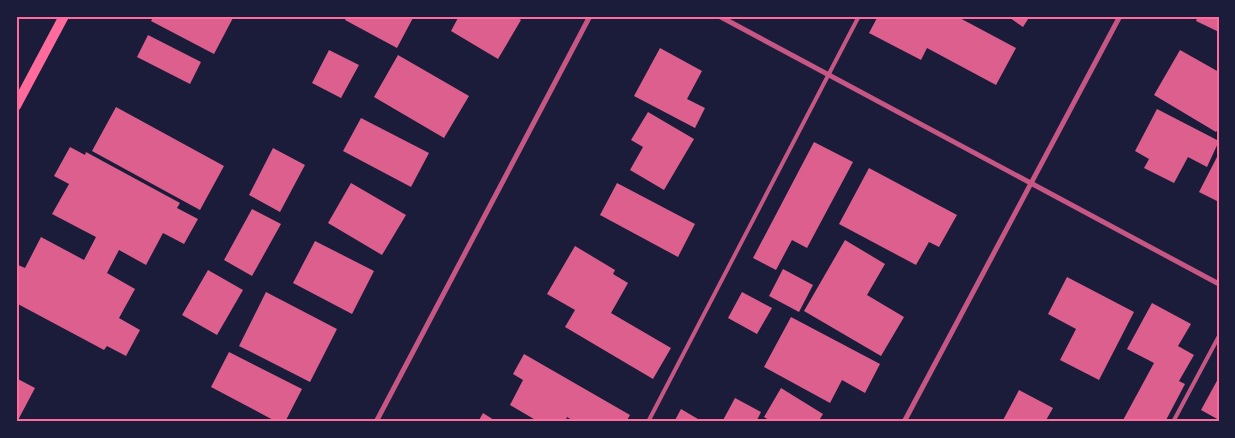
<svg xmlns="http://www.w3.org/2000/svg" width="1235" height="438" viewBox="0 0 1235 438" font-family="'Archivo Narrow',sans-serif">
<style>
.building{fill:#dd5f8e}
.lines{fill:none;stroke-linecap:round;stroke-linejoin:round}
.service{stroke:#c65784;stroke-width:4}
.minor{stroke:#c65784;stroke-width:5}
.secondary{stroke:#ff6b9d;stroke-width:10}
.neatline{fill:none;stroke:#ff6b9d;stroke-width:2}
</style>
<rect width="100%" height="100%" fill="#1b1b3a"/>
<path class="building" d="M 154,16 L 234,16 L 214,54 L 151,21 Z
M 347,16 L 414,16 L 397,48 L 345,20 Z
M 459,16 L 515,16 L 521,20 L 498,59 L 451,31 Z
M 878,16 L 956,16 L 1016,48 L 996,85 L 927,48 L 921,60 L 869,33 Z
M 1007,16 L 1030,16 L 1023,27 Z
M 1198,16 L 1219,16 L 1219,32 L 1196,21 Z
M 148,35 L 201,62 L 190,84 L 137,57 Z
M 660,48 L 702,71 L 687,99 L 705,108 L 695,128 L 634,96 Z
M 329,50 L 359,65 L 341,98 L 312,83 Z
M 1180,50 L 1219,72 L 1219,128 L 1216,132 L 1154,95 Z
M 398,55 L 469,96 L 444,138 L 374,97 Z
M 116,107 L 224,166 L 200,210 L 92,151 Z
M 1157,109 L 1219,141 L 1207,167 L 1188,157 L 1174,183 L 1144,168 L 1149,159 L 1135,151 Z
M 648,112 L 694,139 L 664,190 L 630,170 L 643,147 L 631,140 Z
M 361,118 L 429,153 L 411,187 L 343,151 Z
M 814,142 L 853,162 L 807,248 L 792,240 L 776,270 L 753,258 Z
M 70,147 L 85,155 L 86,152 L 180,203 L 177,208 L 198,219 L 184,244 L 163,233 L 146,265 L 119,250 L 107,273 L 135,289 L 119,318 L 140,330 L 126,356 L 107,346 L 104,350 L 16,303 L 16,264 L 25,268 L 41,237 L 84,260 L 96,237 L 52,214 L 69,184 L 54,176 Z
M 273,148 L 305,165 L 280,212 L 249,195 Z
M 1219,153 L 1219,202 L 1199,192 Z
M 869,168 L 957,215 L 939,247 L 929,242 L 916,265 L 839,224 Z
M 351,183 L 406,215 L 382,255 L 328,223 Z
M 617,183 L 695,224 L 678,257 L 600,215 Z
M 252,209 L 281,224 L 252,276 L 224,260 Z
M 845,240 L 885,264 L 867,295 L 904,317 L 881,356 L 804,311 Z
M 315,241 L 374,271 L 352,314 L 293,283 Z
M 575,246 L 615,270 L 613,274 L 628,283 L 611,313 L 671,348 L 653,379 L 565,327 L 575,310 L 547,294 Z
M 783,269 L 813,285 L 799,312 L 769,296 Z
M 208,270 L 243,290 L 217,335 L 182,315 Z
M 1067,277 L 1134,312 L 1099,380 L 1060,360 L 1076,329 L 1048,314 Z
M 266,292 L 337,329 L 310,382 L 239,346 Z
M 742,292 L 772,308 L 757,334 L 728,318 Z
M 1152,303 L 1191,324 L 1178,346 L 1194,355 L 1179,381 L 1185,384 L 1165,422 L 1122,422 L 1154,363 L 1127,349 Z
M 791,317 L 880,364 L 865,393 L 842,380 L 830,403 L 764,367 Z
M 229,352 L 302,389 L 285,422 L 277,422 L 211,387 Z
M 524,354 L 630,415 L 626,422 L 575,422 L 567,417 L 565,422 L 539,422 L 510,405 L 523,380 L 513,374 Z
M 1219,377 L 1219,420 L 1201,410 Z
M 16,378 L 35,388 L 17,422 L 16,422 Z
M 781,388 L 823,414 L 818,422 L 772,422 L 764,417 Z
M 1019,390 L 1053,408 L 1045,422 L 1002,422 Z
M 735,398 L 761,412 L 756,422 L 722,422 Z
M 681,409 L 703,422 L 674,422 Z
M 483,413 L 497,422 L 478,422 Z"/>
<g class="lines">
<path class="service" d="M 648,422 L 859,16
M 1173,422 L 1219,336"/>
<path class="minor" d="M 719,16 L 1219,284
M 376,422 L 590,16
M 904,422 L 1120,16"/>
<path class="secondary" d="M 16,106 L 64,16"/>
</g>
<rect width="1235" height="438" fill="none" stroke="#1b1b3a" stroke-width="35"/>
<rect x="18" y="18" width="1200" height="402" class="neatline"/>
</svg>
